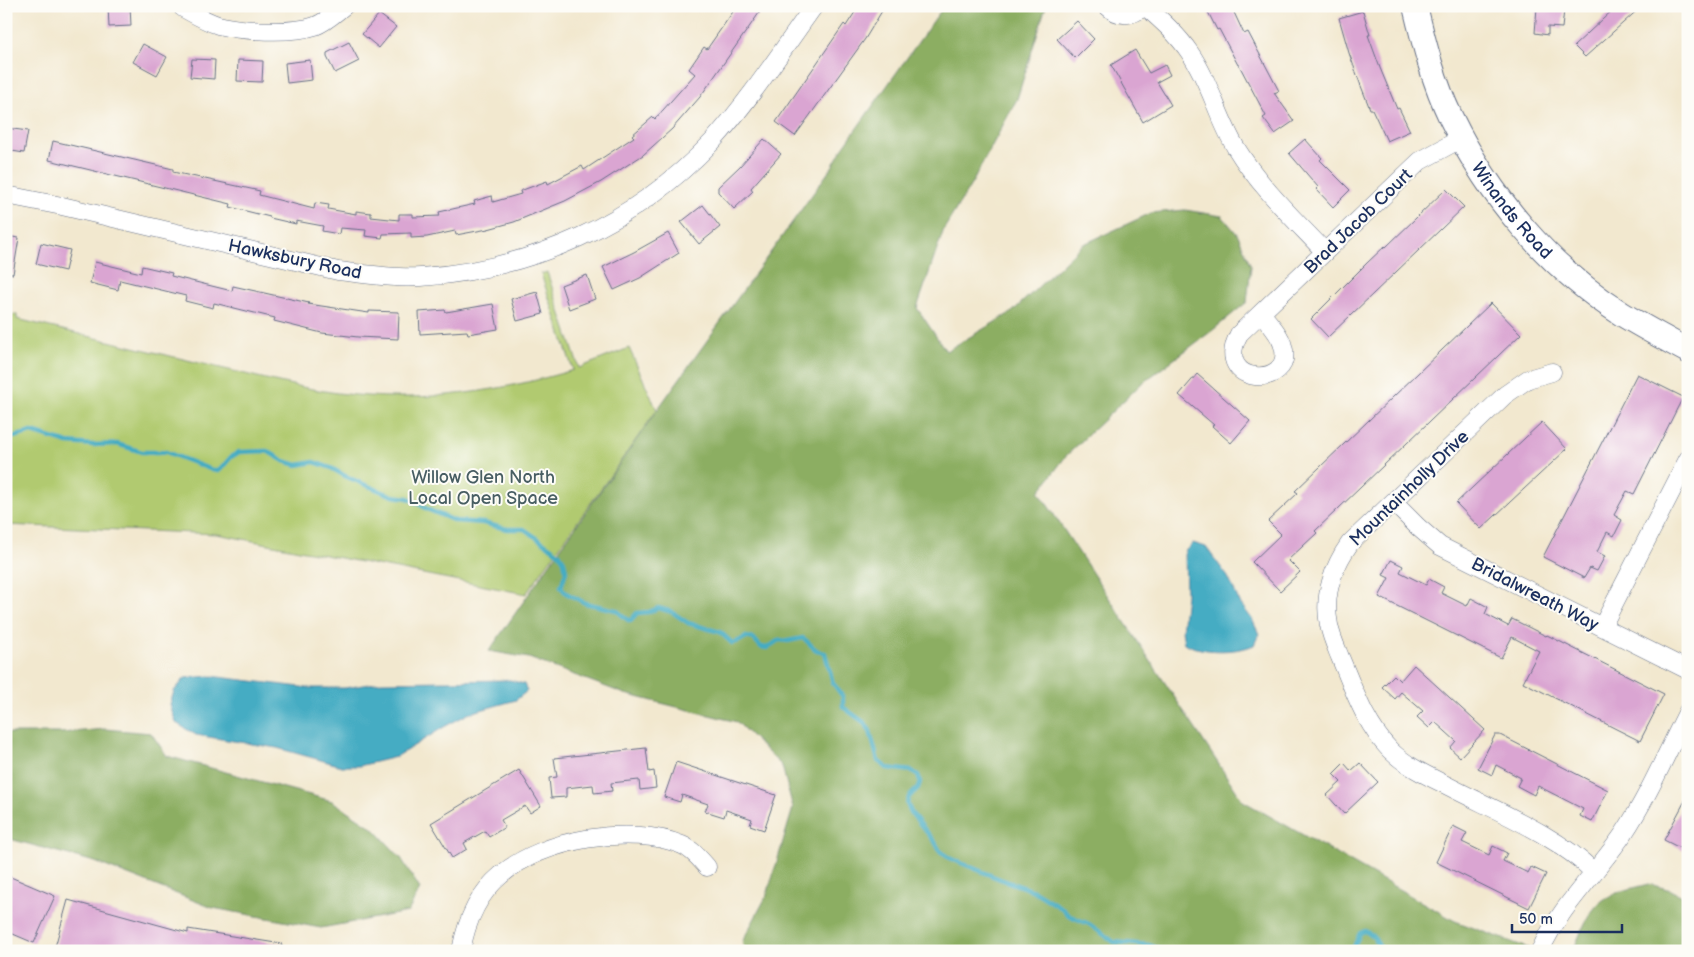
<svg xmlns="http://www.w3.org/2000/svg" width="1694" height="957" viewBox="0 0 1694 957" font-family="'Balsamiq Sans',sans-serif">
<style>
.green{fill:#b1ca6f;stroke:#667c66}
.forest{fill:#8cae62;stroke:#546e60}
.water{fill:#44acc3;stroke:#306e90}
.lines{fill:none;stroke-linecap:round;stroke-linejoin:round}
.stream{stroke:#44acc3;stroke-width:4.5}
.building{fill:#daa5d2}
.street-casing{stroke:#667086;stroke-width:19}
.secondary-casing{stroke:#667086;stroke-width:26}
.street{stroke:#fff;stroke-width:18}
.secondary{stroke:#fff;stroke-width:24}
.labels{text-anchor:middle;stroke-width:4;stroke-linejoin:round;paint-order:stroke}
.street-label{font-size:18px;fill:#1b2f5e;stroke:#fdfcf7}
.park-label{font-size:18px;fill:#485e63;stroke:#fdfcf7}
</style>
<rect width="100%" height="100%" fill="#fdfcf7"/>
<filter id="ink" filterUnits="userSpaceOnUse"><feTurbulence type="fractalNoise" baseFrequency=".02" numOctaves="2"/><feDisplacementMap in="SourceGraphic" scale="10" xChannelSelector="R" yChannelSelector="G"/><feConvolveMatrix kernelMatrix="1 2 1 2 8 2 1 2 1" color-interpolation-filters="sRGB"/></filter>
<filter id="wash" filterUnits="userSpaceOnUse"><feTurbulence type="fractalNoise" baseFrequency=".0096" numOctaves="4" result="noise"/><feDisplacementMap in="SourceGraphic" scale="20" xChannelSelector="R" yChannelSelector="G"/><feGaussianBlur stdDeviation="1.12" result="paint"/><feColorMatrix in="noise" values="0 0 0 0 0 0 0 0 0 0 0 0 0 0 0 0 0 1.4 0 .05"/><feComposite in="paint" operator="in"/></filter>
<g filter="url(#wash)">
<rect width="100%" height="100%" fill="#f2e8cf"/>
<path class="green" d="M 547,272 L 579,368 L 629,348 L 657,410 L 526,594 L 217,534 L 6,525 L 6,313 L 17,315 L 17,319 C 82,335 147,350 212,366 C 260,377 307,391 356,395 C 429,402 503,391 573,370 L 541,274 Z"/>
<path class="forest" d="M 944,6 L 1046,6 L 1017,99 L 972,183 L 944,229 L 917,308 L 946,351 L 1012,312 L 1082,245 L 1151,213 L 1185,210 L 1222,216 L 1238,235 L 1251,266 L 1247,302 L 1213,330 L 1141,384 L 1066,456 L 1039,492 L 1243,801 L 1455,921 L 1536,951 L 745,951 L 742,942 L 767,895 L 793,808 L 782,766 L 737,722 L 625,694 L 529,658 L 489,651 L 657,410 L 832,167 L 842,149 Z
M 105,729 L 151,733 L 167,756 L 332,801 L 373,828 L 401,858 L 420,889 L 408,912 L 321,928 L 213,908 L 95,862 L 6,838 L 6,733 L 61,733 Z
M 1649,884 L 1671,890 L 1688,899 L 1688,951 L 1573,951 C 1581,933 1587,912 1603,900 C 1616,891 1634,888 1649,884 Z"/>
<path class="water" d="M 1193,543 L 1206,547 L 1228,577 L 1240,603 L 1252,619 L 1259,634 L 1254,645 C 1236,653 1200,653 1184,643 L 1182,631 L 1186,595 L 1185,551 Z
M 210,676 L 309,688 L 345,688 L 381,682 L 510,680 L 524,684 L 527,691 L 516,700 L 470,713 L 444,727 L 396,757 L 359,766 L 342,766 L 277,748 L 196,735 L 176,723 L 170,705 L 174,691 L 185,678 Z"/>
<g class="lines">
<path class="stream" d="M 6,439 L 32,432 L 68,443 L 93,445 L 117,444 L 142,452 L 166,452 L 212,470 L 220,470 L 231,457 L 239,452 L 267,451 L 284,461 L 297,465 L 314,462 L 331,468 L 347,477 L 378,490 L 393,496 L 408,498 L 429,510 L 455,521 L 483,523 L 507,529 L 524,529 L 559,553 L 564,561 L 566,571 L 561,587 L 566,593 L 585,603 L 616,610 L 628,620 L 631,620 L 637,613 L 649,612 L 658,608 L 662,609 L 672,612 L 688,623 L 720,632 L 732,643 L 739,641 L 746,637 L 754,639 L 761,647 L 767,648 L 779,640 L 788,641 L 803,638 C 812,644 814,652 825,653 L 833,683 L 843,697 L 843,707 L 865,723 L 870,731 L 878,761 L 887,768 L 912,771 L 918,775 L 920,782 L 918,788 L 909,797 L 907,804 L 912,814 L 935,842 L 940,851 L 949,858 L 1000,879 L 1034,891 L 1063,909 L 1068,915 L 1089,924 L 1114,942 L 1149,945 L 1165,951
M 1197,951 L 1200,951
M 1348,951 L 1354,947 L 1360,933 L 1365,931 L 1373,936 L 1382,951"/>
</g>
<g id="blocks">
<path class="building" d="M 108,6 L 130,6 L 131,26 L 109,27 Z
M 737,6 L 764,6 L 700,97 L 672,129 L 643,155 L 601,182 L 565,201 L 514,222 L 488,229 L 456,235 L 455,231 L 427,237 L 411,238 L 411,233 L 383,234 L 382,238 L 365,236 L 366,230 L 340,228 L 339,234 L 322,231 L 323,226 L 296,221 L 296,224 L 270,218 L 270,217 L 230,207 L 231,204 L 49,160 L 53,141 L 173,169 L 173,172 L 260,191 L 259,195 L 314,209 L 315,203 L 329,205 L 328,209 L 356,214 L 356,211 L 371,213 L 371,217 L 399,220 L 399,214 L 413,214 L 413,217 L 440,216 L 439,212 L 475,204 L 474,201 L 492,196 L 493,202 L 521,194 L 520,191 L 547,181 L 548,184 L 582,166 L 584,170 L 634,137 L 632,135 L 653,117 L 655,119 L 695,74 L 689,69 L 704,47 L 707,49 Z
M 859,6 L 885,6 L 865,39 L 795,136 L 776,122 L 844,24 L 846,26 Z
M 1205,6 L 1231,6 L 1244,34 L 1248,32 L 1279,91 L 1274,93 L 1294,121 L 1275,134 L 1263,118 L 1266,116 L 1239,65 L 1238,65 L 1219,29 L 1217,30 Z
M 1617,6 L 1642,6 L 1585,57 L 1574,46 Z
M 1537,7 L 1564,10 L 1562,28 L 1548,27 L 1548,35 L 1535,33 Z
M 1363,11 L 1370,35 L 1368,35 L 1380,68 L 1397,109 L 1399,108 L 1410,131 L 1387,141 L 1372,109 L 1370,109 L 1361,86 L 1349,53 L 1339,18 Z
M 379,14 L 396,27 L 379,48 L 362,34 Z
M 1077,21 L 1094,39 L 1075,58 L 1057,39 Z
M 349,42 L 359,61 L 335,73 L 327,57 L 327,53 Z
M 143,44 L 167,57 L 157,75 L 133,62 Z
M 1135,50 L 1149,73 L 1165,65 L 1170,75 L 1157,82 L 1171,105 L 1143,122 L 1111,65 Z
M 192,59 L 215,60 L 214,79 L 190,77 Z
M 238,60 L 263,61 L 262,82 L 237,81 Z
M 310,60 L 312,80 L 287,83 L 285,63 Z
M 6,128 L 28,131 L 24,153 L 6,150 Z
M 764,139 L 781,154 L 751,188 L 753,191 L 734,209 L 718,192 L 718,187 L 740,166 Z
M 1305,139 L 1322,158 L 1320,160 L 1350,190 L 1333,207 L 1316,189 L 1318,187 L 1289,153 Z
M 1446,189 L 1464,207 L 1328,337 L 1311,319 L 1367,263 L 1385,246 L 1386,247 Z
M 703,205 L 720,227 L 699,244 L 681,222 Z
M 668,233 L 679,253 L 640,278 L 614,290 L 603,267 L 634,252 Z
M 6,236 L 19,238 L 13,274 L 6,273 Z
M 41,243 L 70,250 L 65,271 L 36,264 Z
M 95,262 L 141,273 L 142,266 L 172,273 L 171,276 L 232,291 L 233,286 L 309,303 L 308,304 L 369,313 L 369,311 L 399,312 L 398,339 L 358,337 L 322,333 L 274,321 L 275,318 L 214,303 L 213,308 L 185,301 L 186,296 L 120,280 L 118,290 L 90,283 Z
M 587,275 L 595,299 L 569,309 L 561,285 Z
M 537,292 L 543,314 L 517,321 L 511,299 Z
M 1491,303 L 1521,334 L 1315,531 L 1317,533 L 1288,560 L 1300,572 L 1280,591 L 1252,562 L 1281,534 L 1268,521 L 1298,493 L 1295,491 Z
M 493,304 L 498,329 L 468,334 L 467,331 L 420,334 L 419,312 L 445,310 L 446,312 Z
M 1197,374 L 1250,421 L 1231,443 L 1212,426 L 1214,425 L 1179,395 Z
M 1637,374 L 1683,397 L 1634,494 L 1627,491 L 1614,515 L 1622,520 L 1614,536 L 1607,532 L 1597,552 L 1605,556 L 1597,571 L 1590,568 L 1584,578 L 1543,557 Z
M 1542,422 L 1567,449 L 1481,529 L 1456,503 Z
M 1391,560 L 1403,566 L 1400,572 L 1426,585 L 1429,579 L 1444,587 L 1441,593 L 1467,606 L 1471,598 L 1488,607 L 1485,614 L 1508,626 L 1512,619 L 1546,636 L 1547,635 L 1664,694 L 1640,741 L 1523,682 L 1539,651 L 1512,637 L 1501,658 L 1379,597 L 1389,578 L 1383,575 Z
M 1414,665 L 1485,730 L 1460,757 L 1450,748 L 1456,741 L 1435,722 L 1429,728 L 1417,717 L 1423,711 L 1401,692 L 1395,699 L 1382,687 L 1394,675 L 1400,681 Z
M 1495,735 L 1500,735 L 1608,790 L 1592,822 L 1580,816 L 1583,809 L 1538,786 L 1534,795 L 1517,786 L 1521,778 L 1496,765 L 1492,775 L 1478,768 Z
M 646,748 L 649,772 L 654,771 L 656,788 L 640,790 L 639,780 L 611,783 L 612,791 L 594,793 L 593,785 L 566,788 L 566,797 L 551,798 L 549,778 L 557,777 L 554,758 Z
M 676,762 L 776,795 L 764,830 L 750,825 L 752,819 L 726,810 L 724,817 L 705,811 L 708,804 L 682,795 L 680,802 L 664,797 Z
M 1344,763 L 1351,771 L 1360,763 L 1378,782 L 1344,814 L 1327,795 L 1341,782 L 1333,774 Z
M 519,770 L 541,806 L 530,813 L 525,806 L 501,820 L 505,827 L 489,837 L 485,831 L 464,843 L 467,849 L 452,858 L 431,823 Z
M 1688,795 L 1688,852 L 1664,840 Z
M 1453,826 L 1467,833 L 1462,842 L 1489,855 L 1493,846 L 1507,853 L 1503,861 L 1528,873 L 1531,867 L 1546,874 L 1529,908 L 1436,862 Z
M 6,875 L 55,896 L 34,943 L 6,931 Z
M 68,900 L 188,933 L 188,929 L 282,944 L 281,951 L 67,951 L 55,947 Z"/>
</g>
</g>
<g filter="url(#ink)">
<use href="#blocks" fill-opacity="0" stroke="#667086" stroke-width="1"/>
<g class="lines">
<defs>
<path id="street" d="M 1107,6 C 1119,18 1133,16 1145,6
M 1145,6 C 1161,20 1178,35 1190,53 C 1210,82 1218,118 1236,148 C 1260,187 1294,219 1325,252
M 183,8 C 194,14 205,21 218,25 C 242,31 291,34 315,26 C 326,22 335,13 344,6
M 6,195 L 62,206 L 338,271 C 365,274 394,279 421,277 C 533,269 634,224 712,142 C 750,100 781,52 814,6
M 1261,313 C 1269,323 1280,334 1283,346 C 1296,389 1211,387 1239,334 L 1420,161 L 1462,138
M 1552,372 L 1528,379 L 1505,395 L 1350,543 C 1333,567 1323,596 1329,625 C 1331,636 1336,647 1340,657 C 1354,690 1365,724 1390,750 C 1406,766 1428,776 1448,786 C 1496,811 1555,834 1594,872
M 1393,502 L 1418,527 L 1440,546 L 1688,670
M 1602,627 L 1688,459
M 461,951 C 466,923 478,894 501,875 C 542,839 631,824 682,845 C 692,849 700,859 707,867
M 1540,951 C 1560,906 1597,873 1624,833 C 1649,795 1667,752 1688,711"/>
<g id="secondary">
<path id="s1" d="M 1415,6 C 1424,44 1434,83 1451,118 C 1489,196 1548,267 1622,314 C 1643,327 1666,339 1688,351"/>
</g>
</defs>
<use href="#street" class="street-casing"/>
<use href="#secondary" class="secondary-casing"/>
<use href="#street" class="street"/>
<use href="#secondary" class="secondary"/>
</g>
</g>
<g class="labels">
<g class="street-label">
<text dy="6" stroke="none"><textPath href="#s1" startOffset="229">Winands Road</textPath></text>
<text transform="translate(1358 221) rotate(-44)" y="6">Brad Jacob Court</text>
<text transform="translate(295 259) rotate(12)" y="6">Hawksbury Road</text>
<text transform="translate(1409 488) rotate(-44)" y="6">Mountainholly Drive</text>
<text transform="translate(1535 594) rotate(27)" y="6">Bridalwreath Way</text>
</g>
<g class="park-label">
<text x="483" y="483">Willow Glen North<tspan x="483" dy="21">Local Open Space</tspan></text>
</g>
</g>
<rect width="1694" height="957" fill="none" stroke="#fdfcf7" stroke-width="25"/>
<path d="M1512 924v8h110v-8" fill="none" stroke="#1b2f5e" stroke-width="2.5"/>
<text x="1519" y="924" font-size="15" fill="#1b2f5e" stroke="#fdfcf7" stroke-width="4" paint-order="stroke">50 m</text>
</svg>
